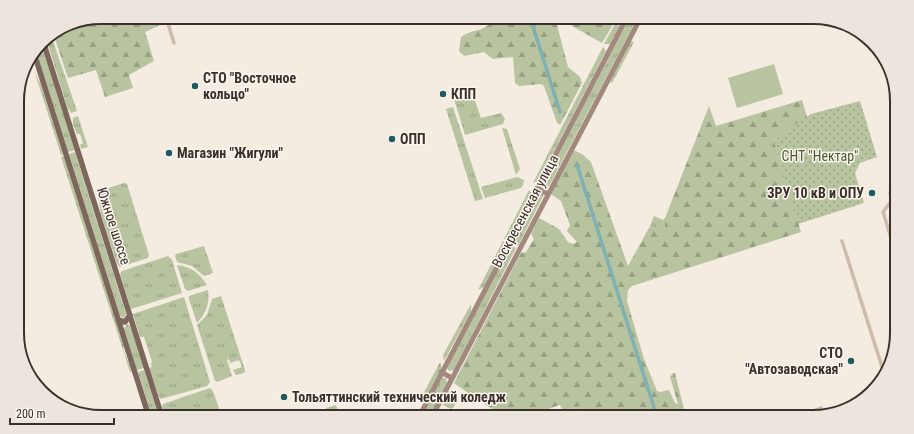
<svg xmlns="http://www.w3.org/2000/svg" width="914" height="434" viewBox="0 0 914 434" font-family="'Roboto Condensed',sans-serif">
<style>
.grass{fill:url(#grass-tufts)}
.forest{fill:url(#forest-firs)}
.park{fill:#b8c4a0}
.garden{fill:url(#garden-dots)}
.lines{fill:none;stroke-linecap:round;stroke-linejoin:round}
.canal{stroke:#7fb0b2;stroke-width:3.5}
.street{stroke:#cdbbac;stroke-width:3.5}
.secondary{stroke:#a18a7d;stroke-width:5}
.primary{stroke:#7d675c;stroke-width:5.5}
.poi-dot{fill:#1f5a5e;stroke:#fbf5ee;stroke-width:1.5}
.labels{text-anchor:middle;stroke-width:3;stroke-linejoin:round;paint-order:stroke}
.poi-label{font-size:14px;font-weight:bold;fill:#3b302b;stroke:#fbf5ee;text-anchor:start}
.park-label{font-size:14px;fill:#4a5a2e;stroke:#fbf5ee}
.street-label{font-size:14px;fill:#3b302b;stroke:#fbf5ee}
.rim{fill:none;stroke:#3b302b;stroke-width:2}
</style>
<defs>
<pattern id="grass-tufts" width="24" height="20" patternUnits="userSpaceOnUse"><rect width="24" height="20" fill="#b8c4a0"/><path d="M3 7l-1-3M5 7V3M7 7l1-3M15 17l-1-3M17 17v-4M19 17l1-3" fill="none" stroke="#97a083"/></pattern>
<pattern id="forest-firs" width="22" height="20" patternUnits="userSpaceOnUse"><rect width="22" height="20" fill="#b8c4a0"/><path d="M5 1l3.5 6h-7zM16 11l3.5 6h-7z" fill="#97a083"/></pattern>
<pattern id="garden-dots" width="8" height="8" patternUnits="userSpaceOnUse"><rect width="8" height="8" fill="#b8c4a0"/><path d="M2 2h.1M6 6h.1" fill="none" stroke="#97a083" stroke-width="1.8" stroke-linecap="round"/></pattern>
</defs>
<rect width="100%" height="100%" fill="#f4ebe1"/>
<path class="grass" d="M 630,17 L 638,17 L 549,186 L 545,187 L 542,185 Z
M 616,22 L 619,27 L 610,44 L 604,44 Z
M 51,35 L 77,111 L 71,113 L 67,107 L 46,38 Z
M 631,41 L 634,42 L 612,83 L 610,82 Z
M 41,44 L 75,150 L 68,152 L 36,51 Z
M 603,47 L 606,51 L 539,180 L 533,183 Z
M 34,70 L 41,85 L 63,154 L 61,155 Z
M 469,95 L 474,98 L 481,118 L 501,113 L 505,119 L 503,124 L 465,135 L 454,99 Z
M 453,107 L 483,199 L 475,201 L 446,109 Z
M 78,116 L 88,147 L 81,149 L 80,145 L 83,143 L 80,134 L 77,134 L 73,124 L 73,118 Z
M 502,128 L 507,129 L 508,132 L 520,169 L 516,175 Z
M 75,152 L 126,314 L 124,318 L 120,316 L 69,154 Z
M 64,156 L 124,346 L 123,349 L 132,371 L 130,372 L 61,157 Z
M 517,177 L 524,180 L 523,185 L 521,188 L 485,198 L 481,187 Z
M 124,183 L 127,184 L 149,255 L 148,258 L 120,267 L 117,264 L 101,214 L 98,195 L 102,190 Z
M 529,190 L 532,194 L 508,241 L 504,239 Z
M 538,192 L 544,193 L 543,196 L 518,246 L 511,243 Z
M 654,216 L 663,220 L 665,218 L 665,229 L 662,234 L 650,226 Z
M 503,241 L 506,243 L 484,287 L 478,290 Z
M 510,245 L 516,248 L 454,370 L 449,371 L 447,368 Z
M 204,246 L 213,273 L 204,276 L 192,266 L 177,262 L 175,256 L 176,254 Z
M 168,256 L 172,260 L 182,293 L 131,309 L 120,274 L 122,271 Z
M 177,265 C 192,267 199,273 207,285 L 188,291 L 185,289 Z
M 208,290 C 210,304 206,313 197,323 L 189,299 L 189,296 Z
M 221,296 L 245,370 L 244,373 L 236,375 L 233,370 L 242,367 L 239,360 L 230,363 L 229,359 L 227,360 L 232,376 L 217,382 L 215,381 L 197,325 L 207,315 L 212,299 Z
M 184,297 L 210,382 L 207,386 L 161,399 L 159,397 L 149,368 L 152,367 L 151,363 L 152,362 L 144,337 L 140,337 L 133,314 Z
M 471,304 L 471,311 L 444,361 L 443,355 Z
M 127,324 L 131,326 L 144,368 L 137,370 L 124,329 Z
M 440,362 L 442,368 L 428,396 L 425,397 L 422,396 Z
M 144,370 L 159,417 L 152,417 L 138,372 Z
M 442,378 L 446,378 L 447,383 L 430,417 L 421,417 Z
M 210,388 L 213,391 L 222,417 L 165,417 L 162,406 L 163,404 Z
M 452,390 L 456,392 L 458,396 L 454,407 L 451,409 L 443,405 C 442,400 446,392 452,390 Z
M 579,406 L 582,417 L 564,417 L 563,411 Z
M 822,406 L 824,415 L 818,417 L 792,417 Z"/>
<path class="forest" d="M 101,17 L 159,17 L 162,24 L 145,32 L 154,61 L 129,75 L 133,88 L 105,97 L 96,70 L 68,78 L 53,33 L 69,23 Z
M 496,17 L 555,17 L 568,67 L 580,77 L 582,83 L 560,125 L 557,123 L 544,86 L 541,84 L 519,86 L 515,83 L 513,57 L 493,59 L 484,52 L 464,56 L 459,51 L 461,37 C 475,27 482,35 496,17 Z
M 563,17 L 608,17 L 615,21 L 602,43 L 572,26 L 573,21 Z
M 802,100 L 807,117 L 774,140 L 801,232 L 632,286 L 628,290 L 627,301 L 644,359 L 657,391 L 660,392 L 669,390 L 675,403 L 678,404 L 670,377 L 673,373 L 675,373 L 686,417 L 582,417 L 579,406 L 563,411 L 560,405 L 524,417 L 496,417 L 498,413 L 455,384 L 454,383 L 521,253 L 526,252 L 534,239 L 531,234 L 539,218 L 559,229 L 568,242 L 573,244 L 577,242 L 567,231 L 570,225 L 561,201 L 551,194 L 573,150 L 582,154 L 591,162 L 628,266 L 650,226 L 658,228 L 661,234 L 665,229 L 665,218 L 709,106 L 716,126 Z"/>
<path class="park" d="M 774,64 L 783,94 L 737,108 L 728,78 Z
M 336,405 L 340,417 L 329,417 L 326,408 Z"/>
<path class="garden" d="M 860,101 L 877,157 L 860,163 L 855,173 L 864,203 L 798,224 L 774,140 L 811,114 Z"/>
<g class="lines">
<path class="canal" d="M 530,17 L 560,112
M 577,165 L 657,417"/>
<path class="street" d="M 166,17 L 174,43
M 897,191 L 890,193 L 892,200 L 883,212 L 897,257
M 842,241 L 884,373"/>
<path class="secondary" d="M 537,188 L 548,194
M 441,372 L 452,378
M 419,417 L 627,17
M 432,417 L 641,17"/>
<path class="primary" d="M 43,41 L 162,417
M 34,53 L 149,417
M 118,320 L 125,322 L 130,315"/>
</g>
<g class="poi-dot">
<circle cx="195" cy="86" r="4"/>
<circle cx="443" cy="94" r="4"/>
<circle cx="392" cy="139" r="4"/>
<circle cx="169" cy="153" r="4"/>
<circle cx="872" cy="193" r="4"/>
<circle cx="851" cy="361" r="4"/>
<circle cx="284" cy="397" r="4"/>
</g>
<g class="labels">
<g class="poi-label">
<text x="203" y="83">СТО "Восточное<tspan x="203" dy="16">кольцо"</tspan></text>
<text x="451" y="99">КПП</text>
<text x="400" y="144">ОПП</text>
<text x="177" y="158">Магазин "Жигули"</text>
<text x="864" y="198" text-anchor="end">ЗРУ 10 кВ и ОПУ</text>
<text x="843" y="358" text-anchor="end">СТО<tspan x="843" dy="16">"Автозаводская"</tspan></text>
<text x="292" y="402">Тольяттинский технический коледж</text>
</g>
<g class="park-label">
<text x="820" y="161">СНТ "Нектар"</text>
</g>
<g class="street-label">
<text transform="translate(525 211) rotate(-62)" y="5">Воскресенская улица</text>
<text transform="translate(114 226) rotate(72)" y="5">Южное шоссе</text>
</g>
</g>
<path d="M0 0H914V434H0ZM101 24H813A77 77 0 0 1 890 101V333A77 77 0 0 1 813 410H101A77 77 0 0 1 24 333V101A77 77 0 0 1 101 24Z" fill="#ece5de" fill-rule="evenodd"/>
<path class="rim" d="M101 24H813A77 77 0 0 1 890 101V333A77 77 0 0 1 813 410H101A77 77 0 0 1 24 333V101A77 77 0 0 1 101 24Z"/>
<path d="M10 418v6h104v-6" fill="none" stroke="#3b302b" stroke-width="2"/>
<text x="16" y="418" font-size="12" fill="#3b302b" stroke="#fbf5ee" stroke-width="3" paint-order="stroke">200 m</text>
</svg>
